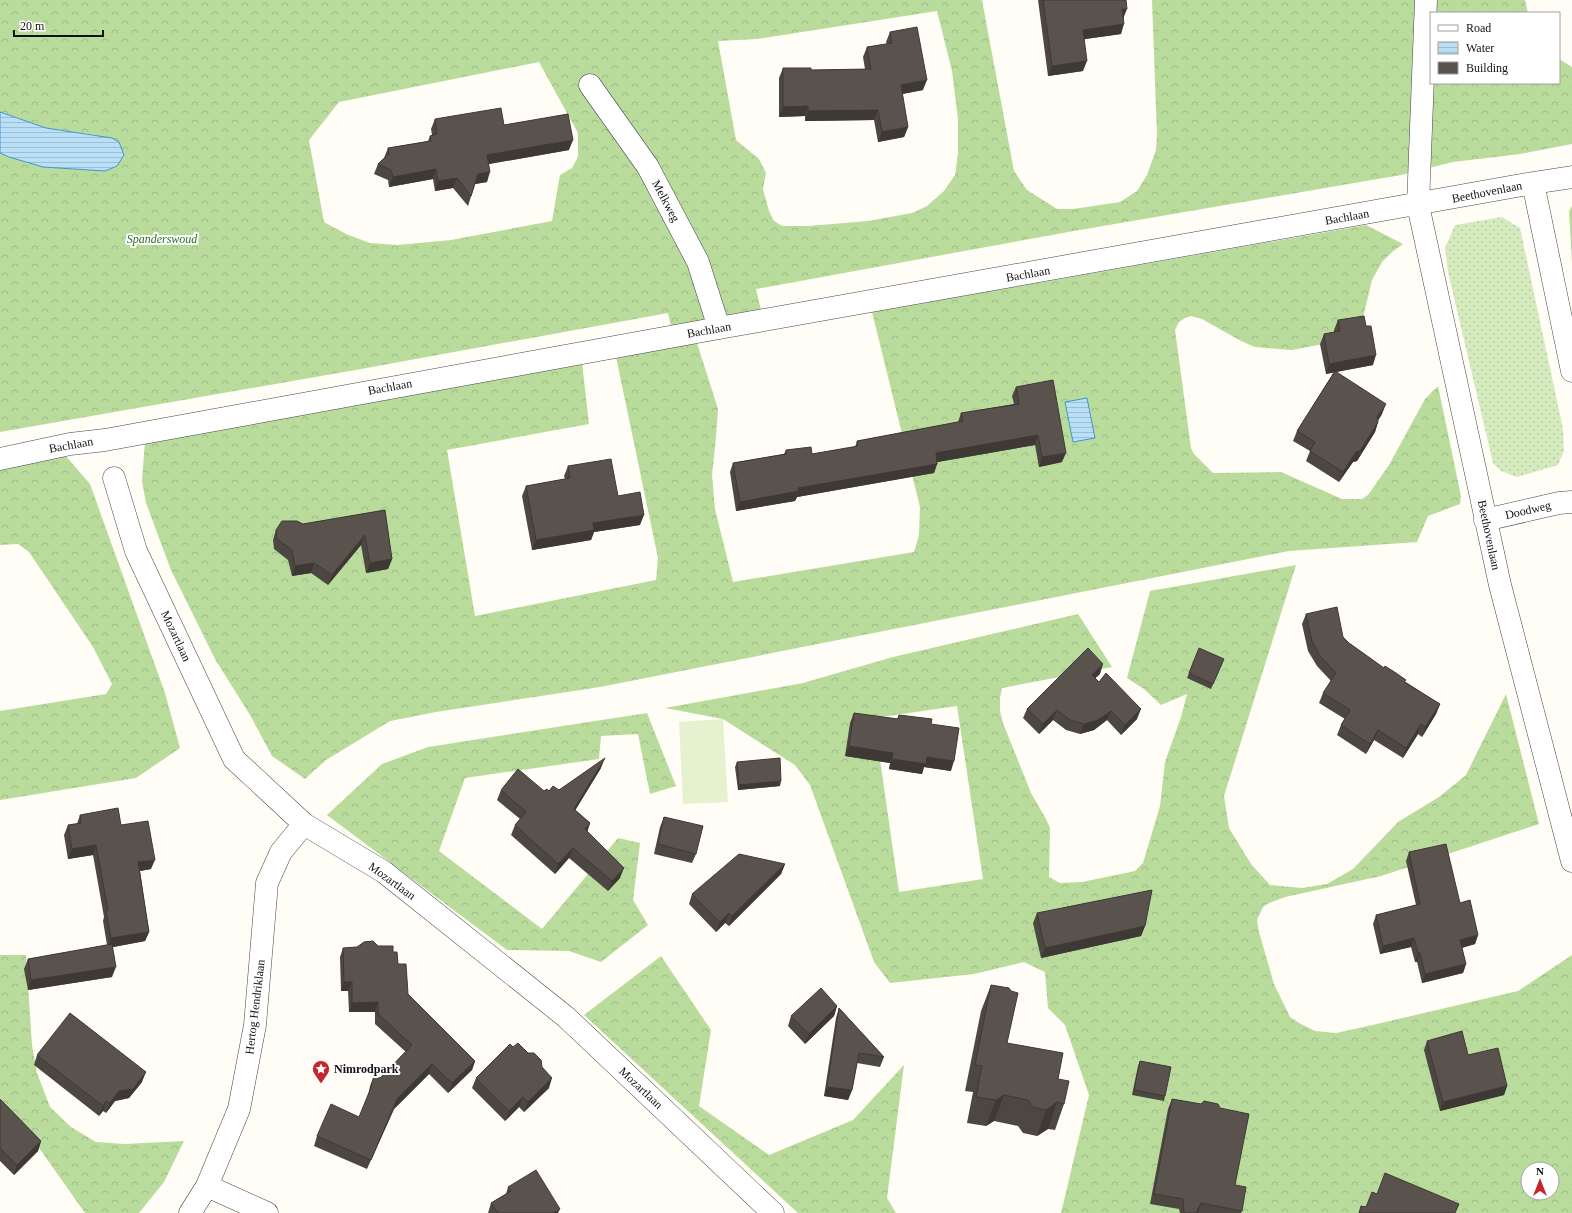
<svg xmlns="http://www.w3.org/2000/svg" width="1572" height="1213" viewBox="0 0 1572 1213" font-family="'Times New Roman',serif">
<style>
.grass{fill:url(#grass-dots)}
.forest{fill:url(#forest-crowns);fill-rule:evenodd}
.pitch{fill:#e6f2cf}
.water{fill:url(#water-rules);stroke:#3f96cf}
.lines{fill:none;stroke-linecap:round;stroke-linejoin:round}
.minor-casing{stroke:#444;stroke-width:23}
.minor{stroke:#fff;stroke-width:22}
.wall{fill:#4d4742}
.shaded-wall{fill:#3f3936}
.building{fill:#5a524d;stroke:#3f3936}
.labels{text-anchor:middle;stroke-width:4;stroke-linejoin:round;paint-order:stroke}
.street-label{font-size:12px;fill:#111;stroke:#fff}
.park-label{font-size:12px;font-style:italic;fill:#2f6b1f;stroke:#fff}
.poi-label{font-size:12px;font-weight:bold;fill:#111;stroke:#fff;text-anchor:start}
</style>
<defs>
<pattern id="grass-dots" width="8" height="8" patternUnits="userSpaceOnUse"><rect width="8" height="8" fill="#d5ebbd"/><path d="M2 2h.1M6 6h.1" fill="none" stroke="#b6c8a1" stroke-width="1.8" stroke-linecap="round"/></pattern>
<pattern id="forest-crowns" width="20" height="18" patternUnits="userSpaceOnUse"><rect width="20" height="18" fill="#b9dc9c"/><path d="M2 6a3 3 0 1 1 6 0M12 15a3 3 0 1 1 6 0" fill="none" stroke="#9ebc85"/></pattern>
<pattern id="water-rules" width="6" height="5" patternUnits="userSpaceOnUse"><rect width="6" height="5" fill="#b9e0f7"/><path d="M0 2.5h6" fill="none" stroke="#9ebfd3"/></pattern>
</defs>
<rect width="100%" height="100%" fill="#fffdf5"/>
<path class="grass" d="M 1502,217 L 1520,228 L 1563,429 L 1564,451 L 1558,465 L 1517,477 L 1501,471 L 1493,463 L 1448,272 L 1445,248 L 1455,225 Z"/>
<path class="forest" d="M 0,0 L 982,0 L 1014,171 L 1027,190 L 1057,209 L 1073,209 L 1120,202 L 1137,191 L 1147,175 L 1156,150 L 1157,135 L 1152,0 L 1525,0 L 1528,13 L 1431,13 L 1431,83 L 1559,83 L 1559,59 L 1572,67 L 1572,144 L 1520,154 L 1453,162 L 1401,175 L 1074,231 L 756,289 L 762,314 L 672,331 L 668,313 L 361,369 L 0,432 L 0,153 L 9,157 L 96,135 L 46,128 L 0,112 ZM 937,11 L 952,71 L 958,119 L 958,154 L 955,175 L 944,191 L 927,206 L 912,213 L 868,221 L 809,226 L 782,226 L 774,221 L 769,211 L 763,189 L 766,173 L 759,159 L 736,140 L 718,41 L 757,39 ZM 539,62 L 578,133 L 578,157 L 572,168 L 560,175 L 552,221 L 451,240 L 398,245 L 370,243 L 346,234 L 324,222 L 309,140 L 339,102 Z
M 1572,206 L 1572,263 L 1569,211 Z
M 1366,225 L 1403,244 L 1392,252 L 1382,262 L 1372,280 L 1363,318 L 1334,342 L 1292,350 L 1255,347 L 1241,341 L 1202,319 L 1191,316 L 1185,318 L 1179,322 L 1175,330 L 1191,448 L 1194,454 L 1213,473 L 1281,472 L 1342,499 L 1362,499 L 1368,495 L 1389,465 L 1425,399 L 1438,386 L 1461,496 L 1460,504 L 1428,516 L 1417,542 L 1289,551 L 600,687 L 436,712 L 390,721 L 326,760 L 305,779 L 272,756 L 250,715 L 215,659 L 171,570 L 146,503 L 142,481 L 145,441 L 582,363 L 589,424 L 447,450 L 475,616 L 656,580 L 658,558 L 616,357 L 697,343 L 718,409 L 716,437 L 712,475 L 715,509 L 733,582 L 914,552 L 919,535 L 920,507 L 872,312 Z
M 65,455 L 90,484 L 165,693 L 180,748 L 136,778 L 0,800 L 0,711 L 106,694 L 112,684 L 93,647 L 29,552 L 18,544 L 0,545 L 0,467 Z
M 1296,565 L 1224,796 L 1229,828 L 1251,864 L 1270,885 L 1302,888 L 1327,884 L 1353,869 L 1398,822 L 1439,797 L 1466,775 L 1506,694 L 1539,824 L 1381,876 L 1285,897 L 1269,903 L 1263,907 L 1257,920 L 1259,932 L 1274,984 L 1290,1017 L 1299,1023 L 1315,1031 L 1336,1033 L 1377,1024 L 1518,991 L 1572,955 L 1572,1213 L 1061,1213 L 1089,1095 L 1065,1025 L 1048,1008 L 1045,972 L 1024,962 L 974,974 L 890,983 L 874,962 L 810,785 L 795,765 L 723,719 L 665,708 L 803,683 L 893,657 L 1078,614 L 1112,667 L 1002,688 L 1000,698 L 1000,711 L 1003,723 L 1031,793 L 1046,819 L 1050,828 L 1049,877 L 1060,883 L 1082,882 L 1135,871 L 1143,863 L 1160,806 L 1165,762 L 1181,717 L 1187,694 L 1161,705 L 1144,689 L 1127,678 L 1150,591 ZM 957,706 L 983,879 L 899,892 L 874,718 ZM 1528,1169 L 1552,1169 L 1552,1193 L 1528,1193 Z
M 647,713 L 676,786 L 650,794 L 638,734 L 601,736 L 599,759 L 465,778 L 439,851 L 542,929 L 618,838 L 640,843 L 633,900 L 648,925 L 601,962 L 569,951 L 507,950 L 327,815 L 382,764 L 428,747 Z
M 0,955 L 26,955 L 32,1045 L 37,1073 L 50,1107 L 71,1127 L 96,1142 L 125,1144 L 184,1141 L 164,1182 L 139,1213 L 85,1213 L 32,1138 L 0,1098 Z
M 661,956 L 711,1030 L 699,1106 L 769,1155 L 853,1120 L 904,1065 L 887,1198 L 896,1213 L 798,1213 L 584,1015 Z"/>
<path class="pitch" d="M 723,719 L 728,802 L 683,804 L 679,722 Z"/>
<path class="water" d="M 0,112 L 46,128 L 112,138 L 119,142 L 124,155 L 117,166 L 105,171 L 43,167 L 9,157 L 0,153 Z
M 1087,398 L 1095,438 L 1073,442 L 1065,402 Z"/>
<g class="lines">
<defs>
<path id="minor" d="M 1426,0 L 1418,205 L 1500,585 L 1572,861
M 590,85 L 648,167 L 698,262 L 719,328
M 1533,183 L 1572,177
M 0,459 L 70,444 L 105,440 L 719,328 L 1533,183 L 1572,371
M 114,478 L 136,551 L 234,759 L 304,824 L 384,872 L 566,1017 L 773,1213
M 1485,520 L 1559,503 L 1572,502
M 207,1186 L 267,1213
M 190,1213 L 207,1186 L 239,1109 L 255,1025 L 267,883 L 281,852 L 304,824"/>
</defs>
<use href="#minor" class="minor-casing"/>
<use href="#minor" class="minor"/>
</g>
<path class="wall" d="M 1038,0 L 1126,0 L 1121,34 L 1084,39 L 1083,71 L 1048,76 Z
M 890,32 L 923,90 L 902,94 L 908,127 L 904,137 L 878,142 L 874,120 L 805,121 L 805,116 L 779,117 L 779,78 L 783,68 L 811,70 L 865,69 L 863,57 L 867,47 L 887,44 L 886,42 Z
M 435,119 L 504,125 L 569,150 L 489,164 L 487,182 L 475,184 L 468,206 L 453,188 L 435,191 L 433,179 L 389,187 L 388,180 L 374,174 L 378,164 L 384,158 L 388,148 L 428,141 L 430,136 L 432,135 L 431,129 Z
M 1338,320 L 1373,365 L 1335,372 L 1382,414 L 1378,421 L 1378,422 L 1375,432 L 1357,461 L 1353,462 L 1339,482 L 1306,461 L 1310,451 L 1293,441 L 1297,431 L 1334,372 L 1326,374 L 1320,344 L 1324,334 L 1334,332 L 1334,330 Z
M 1016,387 L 1062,462 L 1039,467 L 1035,445 L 937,462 L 937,464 L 934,473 L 797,497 L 795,501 L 736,511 L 730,472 L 733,463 L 784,454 L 786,450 L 812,454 L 855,447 L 857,441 L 958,422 L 961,413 L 1014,404 L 1012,396 Z
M 568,466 L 618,496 L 640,525 L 594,532 L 591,540 L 532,550 L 522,496 L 526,486 L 565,479 L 564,476 Z
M 385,510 L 392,559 L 388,569 L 366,573 L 361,545 L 328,585 L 311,573 L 292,576 L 288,560 L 274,549 L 273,540 L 276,530 L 303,524 Z
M 1306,614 L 1343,637 L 1349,643 L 1384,668 L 1440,704 L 1436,714 L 1422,737 L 1418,734 L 1403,758 L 1374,740 L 1366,754 L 1337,735 L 1341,725 L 1345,719 L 1319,703 L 1323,693 L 1331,681 L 1317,666 L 1308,651 L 1302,624 Z
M 1222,664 L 1211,689 L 1187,678 L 1189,673 Z
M 1100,674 L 1095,678 L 1137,719 L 1121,735 L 1107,720 L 1094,730 L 1080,734 L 1066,730 L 1053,720 L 1039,734 L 1023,718 L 1027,709 Z
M 854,713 L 897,719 L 899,715 L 931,724 L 951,771 L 924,767 L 922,774 L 889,769 L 890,763 L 845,756 L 850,723 Z
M 737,762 L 780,786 L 738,790 L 735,767 Z
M 601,768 L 575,810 L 590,823 L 587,831 L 620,878 L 608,891 L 569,858 L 555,874 L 511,835 L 515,825 L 520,819 L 497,800 L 501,790 L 544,791 L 559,790 Z
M 80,815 L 121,825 L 151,869 L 140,871 L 149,932 L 145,941 L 113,947 L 112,977 L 28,990 L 24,969 L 28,959 L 107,945 L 103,921 L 104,917 L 93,855 L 68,859 L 64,835 L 68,825 L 77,824 Z
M 664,817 L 696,854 L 692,863 L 654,854 L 660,827 Z
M 1409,852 L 1460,903 L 1478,935 L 1475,944 L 1462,948 L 1466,964 L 1463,973 L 1422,983 L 1417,962 L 1415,962 L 1411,947 L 1380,954 L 1373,924 L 1376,915 L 1416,905 L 1406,861 Z
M 785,864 L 781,874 L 729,926 L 725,923 L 716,932 L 689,904 L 692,894 Z
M 1037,913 L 1145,926 L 1141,936 L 1041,958 L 1033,923 Z
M 378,946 L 393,952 L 398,964 L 408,994 L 475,1061 L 472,1070 L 448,1093 L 429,1074 L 394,1109 L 367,1169 L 314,1146 L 317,1136 L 359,1117 L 368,1097 L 370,1086 L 374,1076 L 380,1078 L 406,1052 L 375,1024 L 375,1012 L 349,1012 L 348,991 L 341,991 L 340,957 L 343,948 Z
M 991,985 L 1007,1043 L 1058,1079 L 1064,1104 L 1055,1130 L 1048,1129 L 1037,1136 L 1023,1133 L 1018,1126 L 994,1121 L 986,1126 L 967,1123 L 973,1092 L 965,1091 L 981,1011 Z
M 837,1006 L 834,1016 L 805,1044 L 788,1026 L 791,1016 Z
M 839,1008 L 884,1057 L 880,1067 L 857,1063 L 852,1090 L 848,1100 L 824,1096 L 836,1018 Z
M 1427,1041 L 1468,1055 L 1507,1086 L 1504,1095 L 1440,1111 L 1424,1050 Z
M 513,1047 L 542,1067 L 549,1088 L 524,1112 L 519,1107 L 505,1121 L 472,1088 L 476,1078 Z
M 37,1055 L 142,1082 L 129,1098 L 115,1101 L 106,1113 L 103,1111 L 99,1116 L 34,1065 Z
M 1140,1061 L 1165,1096 L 1164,1101 L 1132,1095 L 1138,1066 Z
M 0,1099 L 41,1141 L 38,1151 L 14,1175 L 0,1161 Z
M 1172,1099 L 1201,1104 L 1235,1185 L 1242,1211 L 1241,1213 L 1180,1213 L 1179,1209 L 1150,1204 L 1168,1109 Z
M 508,1187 L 558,1213 L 488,1213 L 491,1203 L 506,1194 Z"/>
<path class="shaded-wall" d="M 1122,9 L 1127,9 L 1123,19 Z
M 1124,24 L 1121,34 L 1079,40 L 1083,30 Z
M 1087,61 L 1083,71 L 1048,76 L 1052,66 Z
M 927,80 L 923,90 L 897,95 L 901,85 Z
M 808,106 L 805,116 L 779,117 L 783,107 Z
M 878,110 L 874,120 L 805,121 L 808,111 Z
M 908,127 L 904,137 L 878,142 L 882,132 Z
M 573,140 L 569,150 L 483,165 L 487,155 Z
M 436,169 L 433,179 L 389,187 L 393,177 Z
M 490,172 L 487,182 L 475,184 L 478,174 Z
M 457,178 L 453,188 L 435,191 L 438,181 Z
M 1376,355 L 1373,365 L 1326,374 L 1329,364 Z
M 1386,404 L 1382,414 L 1373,427 L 1377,417 Z
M 1378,422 L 1375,432 L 1357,461 L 1353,462 L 1339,482 L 1343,472 L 1356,452 Z
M 1038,435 L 1035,445 L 932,463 L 936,453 Z
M 1066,453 L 1062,462 L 1039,467 L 1042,457 Z
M 937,464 L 934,473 L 797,497 L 795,501 L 736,511 L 740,502 L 798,488 Z
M 644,515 L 640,525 L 594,532 L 591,540 L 532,550 L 536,540 L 593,523 Z
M 365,535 L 361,545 L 328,585 L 332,575 Z
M 392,559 L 388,569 L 366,573 L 370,563 Z
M 314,563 L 311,573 L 292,576 L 295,566 Z
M 1103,664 L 1100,674 L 1088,685 L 1092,675 Z
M 1440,704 L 1436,714 L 1422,737 L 1425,727 Z
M 1141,709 L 1137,719 L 1121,735 L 1125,725 Z
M 1057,710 L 1053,720 L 1039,734 L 1043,724 Z
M 1111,711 L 1107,720 L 1094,730 L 1080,734 L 1084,724 Z
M 1421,724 L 1418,734 L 1403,758 L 1406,748 Z
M 1378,730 L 1374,740 L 1366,754 L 1370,744 Z
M 849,746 L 893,753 L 890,763 L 845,756 Z
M 927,757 L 954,761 L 951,771 L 924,767 L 922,774 L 889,769 L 892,759 Z
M 605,758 L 601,768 L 570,819 L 574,809 Z
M 781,781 L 780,786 L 738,790 L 739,785 Z
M 590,823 L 587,833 L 585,829 Z
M 96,845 L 93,855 L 68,859 L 72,849 Z
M 573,848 L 569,858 L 555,874 L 558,864 Z
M 155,860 L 151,869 L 134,872 L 138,862 Z
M 785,864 L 781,874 L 729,926 L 732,916 Z
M 624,868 L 620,878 L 608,891 L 612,881 Z
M 729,913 L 725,923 L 716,932 L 720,922 Z
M 1145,926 L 1141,936 L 1041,958 L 1045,948 Z
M 149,932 L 145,941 L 108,948 L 111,938 Z
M 1478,935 L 1475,944 L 1457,949 L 1460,940 Z
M 1414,938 L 1411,947 L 1380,954 L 1383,946 Z
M 1418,953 L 1420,953 L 1417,962 L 1415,962 Z
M 1466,964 L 1463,973 L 1422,983 L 1425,974 Z
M 116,967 L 112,977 L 28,990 L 31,980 Z
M 344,982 L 352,982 L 348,991 L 341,991 Z
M 378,1002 L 375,1012 L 349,1012 L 352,1003 Z
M 837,1006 L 834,1016 L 805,1044 L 809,1034 Z
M 475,1061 L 472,1070 L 448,1093 L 452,1083 Z
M 432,1064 L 429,1074 L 394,1109 L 367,1169 L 371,1160 L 397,1099 Z
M 146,1072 L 142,1082 L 129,1098 L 115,1101 L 106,1113 L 110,1103 L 119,1091 Z
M 552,1078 L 549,1088 L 524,1112 L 528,1102 Z
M 1507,1086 L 1504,1095 L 1440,1111 L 1443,1102 Z
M 827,1087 L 852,1090 L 848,1100 L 824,1096 Z
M 1004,1095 L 994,1121 L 986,1126 L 996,1100 Z
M 523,1097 L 519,1107 L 505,1121 L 509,1111 Z
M 106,1101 L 103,1111 L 99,1116 L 103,1106 Z
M 1057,1102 L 1048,1129 L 1037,1136 L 1046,1110 Z
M 41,1141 L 38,1151 L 14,1175 L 17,1165 Z
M 1201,1203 L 1198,1213 L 1196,1213 Z
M 560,1209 L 558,1213 L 553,1213 Z"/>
<path class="building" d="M 1043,0 L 1126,0 L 1127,9 L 1122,9 L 1124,24 L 1083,30 L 1087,61 L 1052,66 Z
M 917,27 L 927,80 L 901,85 L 908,127 L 882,132 L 878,110 L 808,111 L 808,106 L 783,107 L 783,68 L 811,68 L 811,70 L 871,69 L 867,47 L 892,43 L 890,32 Z
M 501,108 L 504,125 L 568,114 L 573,140 L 487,155 L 490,172 L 478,174 L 471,196 L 457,178 L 438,181 L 436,169 L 393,177 L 391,170 L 378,164 L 389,154 L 388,148 L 431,141 L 430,136 L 437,134 L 435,119 Z
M 1364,316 L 1366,326 L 1371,326 L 1376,355 L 1329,364 L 1324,334 L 1340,331 L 1338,320 Z
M 1335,371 L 1386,404 L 1377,417 L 1378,422 L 1360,451 L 1356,452 L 1343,472 L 1310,451 L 1315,442 L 1297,431 Z
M 1053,380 L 1066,453 L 1042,457 L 1038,435 L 936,453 L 937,464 L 798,488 L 799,491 L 740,502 L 733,463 L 786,454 L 786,450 L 811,447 L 812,454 L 858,446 L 857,441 L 963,421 L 961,413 L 1019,404 L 1016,387 Z
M 611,459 L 618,496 L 640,492 L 644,515 L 593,523 L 594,530 L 536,540 L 526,486 L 570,478 L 568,466 Z
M 385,510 L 392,559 L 370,563 L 365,535 L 332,575 L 314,563 L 295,566 L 292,550 L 277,539 L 276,530 L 282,521 L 297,521 L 303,524 Z
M 1337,607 L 1343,637 L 1349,643 L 1384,668 L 1385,666 L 1396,673 L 1406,680 L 1404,682 L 1440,704 L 1425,727 L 1421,724 L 1406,748 L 1378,730 L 1370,744 L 1341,725 L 1350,710 L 1323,693 L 1336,673 L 1320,656 L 1312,641 L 1306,614 Z
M 1088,648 L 1103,664 L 1092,675 L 1099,682 L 1106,673 L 1141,709 L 1125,725 L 1111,711 L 1098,720 L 1084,724 L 1070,720 L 1057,710 L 1043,724 L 1027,709 Z
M 1199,648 L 1224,659 L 1213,684 L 1189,673 Z
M 854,713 L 898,719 L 899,715 L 932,719 L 931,724 L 959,728 L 954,761 L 927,757 L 926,764 L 892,759 L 893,753 L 849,746 Z
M 605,758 L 574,809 L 590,823 L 585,829 L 624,868 L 612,881 L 573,848 L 558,864 L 515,825 L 526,812 L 501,790 L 518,769 L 544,791 L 547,789 L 549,791 L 553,786 L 559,790 Z
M 780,758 L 781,781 L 739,785 L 737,762 Z
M 118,808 L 121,825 L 148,821 L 155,860 L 138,862 L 149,932 L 111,938 L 106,911 L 108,910 L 96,845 L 72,849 L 68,825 L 81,823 L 80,815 Z
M 664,817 L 703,826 L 696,854 L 658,844 Z
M 1446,844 L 1460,903 L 1470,900 L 1478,935 L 1460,940 L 1466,964 L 1425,974 L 1420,953 L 1418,953 L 1414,938 L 1383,946 L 1376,915 L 1420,904 L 1409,852 Z
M 739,854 L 785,864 L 732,916 L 729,913 L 720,922 L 692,894 Z
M 1152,890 L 1145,926 L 1045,948 L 1037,913 Z
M 373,941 L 378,946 L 393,946 L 393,952 L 397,952 L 398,964 L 406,964 L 408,994 L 475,1061 L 452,1083 L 432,1064 L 397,1099 L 371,1160 L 317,1136 L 331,1104 L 359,1117 L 370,1090 L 374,1076 L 380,1078 L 412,1045 L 378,1014 L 378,1002 L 352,1003 L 352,982 L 344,982 L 343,948 L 357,947 L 364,942 Z
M 112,944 L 116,967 L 31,980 L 28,959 Z
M 991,985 L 1009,988 L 1011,991 L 1018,993 L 1007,1043 L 1063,1053 L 1058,1079 L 1069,1081 L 1064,1104 L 1057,1102 L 1046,1110 L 1033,1107 L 1028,1100 L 1004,1095 L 996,1100 L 976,1097 L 982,1066 L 975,1065 Z
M 821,988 L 837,1006 L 809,1034 L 791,1016 Z
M 839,1008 L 884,1057 L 859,1053 L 852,1090 L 827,1087 Z
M 70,1013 L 146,1072 L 133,1089 L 119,1091 L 110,1103 L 106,1101 L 103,1106 L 37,1055 Z
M 1462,1031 L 1468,1055 L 1498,1048 L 1507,1086 L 1443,1102 L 1427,1041 Z
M 518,1043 L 528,1053 L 534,1053 L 541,1060 L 542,1067 L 552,1078 L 528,1102 L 523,1097 L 509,1111 L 476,1078 L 510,1044 L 513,1047 Z
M 1140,1061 L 1171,1067 L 1165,1096 L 1134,1090 Z
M 0,1099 L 41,1141 L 17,1165 L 0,1148 Z
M 1172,1099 L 1201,1104 L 1204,1101 L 1218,1104 L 1220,1108 L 1249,1114 L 1235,1185 L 1246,1187 L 1242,1211 L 1201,1203 L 1196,1213 L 1184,1213 L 1183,1199 L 1154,1194 Z
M 536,1170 L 560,1209 L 553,1213 L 498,1213 L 491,1203 L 511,1191 L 508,1187 Z
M 1385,1173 L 1459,1204 L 1455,1213 L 1359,1213 L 1361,1206 L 1366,1207 L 1372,1192 L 1377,1194 Z"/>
<defs>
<symbol id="sight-pin" viewBox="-11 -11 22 30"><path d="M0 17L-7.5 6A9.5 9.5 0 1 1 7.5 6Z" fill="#c4262e" stroke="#fff"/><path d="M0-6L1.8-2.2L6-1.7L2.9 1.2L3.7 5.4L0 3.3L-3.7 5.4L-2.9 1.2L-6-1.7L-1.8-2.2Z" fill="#fff"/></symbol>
</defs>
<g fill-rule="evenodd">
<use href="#sight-pin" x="311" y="1059" width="20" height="27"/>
</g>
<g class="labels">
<g class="street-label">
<text transform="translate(1487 192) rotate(-11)" y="4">Beethovenlaan</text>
<text transform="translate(666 201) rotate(62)" y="4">Melkweg</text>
<text transform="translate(1347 217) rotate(-10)" y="4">Bachlaan</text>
<text transform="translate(1028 274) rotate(-10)" y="4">Bachlaan</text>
<text transform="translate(709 330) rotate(-10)" y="4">Bachlaan</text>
<text transform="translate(390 387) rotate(-10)" y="4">Bachlaan</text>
<text transform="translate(71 445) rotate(-10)" y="4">Bachlaan</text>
<text transform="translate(1528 510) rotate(-13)" y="4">Doodweg</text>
<text transform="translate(1489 535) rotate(78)" y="4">Beethovenlaan</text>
<text transform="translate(176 636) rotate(65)" y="4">Mozartlaan</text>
<text transform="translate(392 881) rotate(36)" y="4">Mozartlaan</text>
<text transform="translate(255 1007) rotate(-83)" y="4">Hertog Hendriklaan</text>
<text transform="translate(641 1088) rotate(43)" y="4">Mozartlaan</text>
</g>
<g class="park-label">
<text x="162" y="243">Spanderswoud</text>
</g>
<g class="poi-label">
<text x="334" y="1073">Nimrodpark</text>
</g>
</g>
<rect x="1430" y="12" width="130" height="72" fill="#ffffff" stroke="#a0a0a0"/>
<rect x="1438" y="25" width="20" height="6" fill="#ffffff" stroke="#a0a0a0"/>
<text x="1466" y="32" font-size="12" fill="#111111">Road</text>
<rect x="1438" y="42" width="20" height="12" fill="url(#water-rules)" stroke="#a0a0a0"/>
<text x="1466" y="52" font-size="12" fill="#111111">Water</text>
<rect x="1438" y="62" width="20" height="12" fill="#5a524d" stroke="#a0a0a0"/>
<text x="1466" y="72" font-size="12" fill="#111111">Building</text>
<g transform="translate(1540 1181)"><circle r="19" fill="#ffffff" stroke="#a0a0a0"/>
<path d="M0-3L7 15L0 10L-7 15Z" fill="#c4262e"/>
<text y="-6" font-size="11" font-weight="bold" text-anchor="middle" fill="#111111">N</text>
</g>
<path d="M14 30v6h89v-6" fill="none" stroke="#111111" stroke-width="2"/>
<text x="20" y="30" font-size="12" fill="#111111" stroke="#ffffff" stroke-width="3" paint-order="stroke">20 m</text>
</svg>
